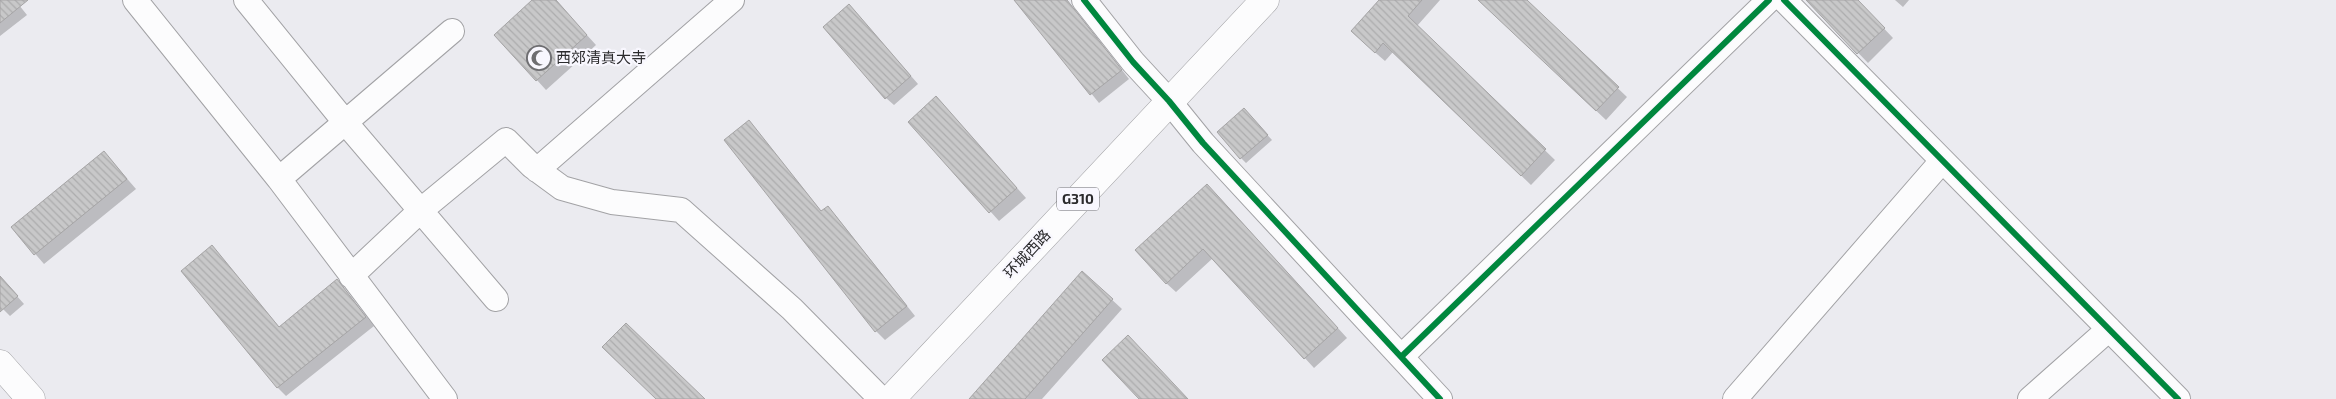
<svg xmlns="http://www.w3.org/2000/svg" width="2336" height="399" viewBox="0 0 2336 399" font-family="'Exo 2','Noto Sans SC',sans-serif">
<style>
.shadow{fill:#0003}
.building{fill:url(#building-back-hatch);stroke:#a5a4a5}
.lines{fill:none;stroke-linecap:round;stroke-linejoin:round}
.minor-casing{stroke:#a2a2a5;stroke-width:26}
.major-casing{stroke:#a2a2a5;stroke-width:29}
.highway-casing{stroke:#a2a2a5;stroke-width:29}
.minor{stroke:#fcfcfd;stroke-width:24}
.major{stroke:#fcfcfd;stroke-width:28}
.highway{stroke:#fcfcfd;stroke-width:28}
.cycleway-casing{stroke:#f8f7fe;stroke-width:9}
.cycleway{stroke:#00873e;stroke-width:6}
.labels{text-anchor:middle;stroke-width:4.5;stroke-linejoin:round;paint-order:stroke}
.shield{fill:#f8f7fe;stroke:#68686c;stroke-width:1}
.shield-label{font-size:14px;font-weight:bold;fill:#2b2b2d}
.poi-label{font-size:15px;fill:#2b2b2d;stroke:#f8f7fe;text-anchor:start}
.street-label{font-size:15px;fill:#2b2b2d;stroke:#f8f7fe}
</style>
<defs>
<pattern id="building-back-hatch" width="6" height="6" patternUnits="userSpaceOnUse" patternTransform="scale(1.25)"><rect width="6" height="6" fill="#c8c8c9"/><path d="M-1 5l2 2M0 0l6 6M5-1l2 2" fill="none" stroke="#acacad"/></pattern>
</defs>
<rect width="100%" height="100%" fill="#ebebf0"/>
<path class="shadow" d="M 0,0 L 15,0 L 27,15 L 0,36 Z
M 534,0 L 555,0 L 596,45 L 546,90 L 496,35 Z
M 1016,0 L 1067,0 L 1129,79 L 1099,103 Z
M 1381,0 L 1440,0 L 1417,26 L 1555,160 L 1531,185 L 1393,52 L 1385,61 L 1362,41 Z
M 1479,0 L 1525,0 L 1627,97 L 1606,120 Z
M 1807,0 L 1857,0 L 1893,38 L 1868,63 Z
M 1895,0 L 1909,0 L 1903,7 Z
M 849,5 L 918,84 L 894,105 L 886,98 Z
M 945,107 L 1026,198 L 999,221 L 910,122 Z
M 1249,115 L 1272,140 L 1246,163 L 1241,158 Z
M 749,122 L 822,212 L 836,216 L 915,316 L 885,340 L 876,331 Z
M 104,152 L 136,189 L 44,264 L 12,227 Z
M 1217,195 L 1347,338 L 1314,368 L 1213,258 L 1176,292 L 1166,283 Z
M 212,247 L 280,328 L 337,280 L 374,326 L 286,396 L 278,388 Z
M 1083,273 L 1122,309 L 1042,399 L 973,399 Z
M 0,277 L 24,304 L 10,316 L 0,306 Z"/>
<path class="building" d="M 0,0 L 28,0 L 0,23 Z
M 532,0 L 556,0 L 587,35 L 536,81 L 494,35 Z
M 1014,0 L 1067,0 L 1122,70 L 1090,95 Z
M 1379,0 L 1422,0 L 1408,16 L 1546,149 L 1521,176 L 1383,43 L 1375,53 L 1351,31 Z
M 1478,0 L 1527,0 L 1619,87 L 1596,111 Z
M 1806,0 L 1858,0 L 1885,28 L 1857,54 Z
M 849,4 L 911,76 L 885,99 L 823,27 Z
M 936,96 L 1017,188 L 989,213 L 908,122 Z
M 1244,108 L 1268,135 L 1240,159 L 1217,132 Z
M 749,120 L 821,211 L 828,206 L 907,306 L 875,332 L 724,140 Z
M 104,151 L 127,179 L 34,255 L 11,227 Z
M 1207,184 L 1338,328 L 1304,359 L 1203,249 L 1166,284 L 1135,250 Z
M 212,245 L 279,327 L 337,279 L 366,317 L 277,388 L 181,271 Z
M 1082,271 L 1113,299 L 1025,399 L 969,399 Z
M 0,276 L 18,296 L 0,312 Z
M 626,323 L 705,399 L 656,399 L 602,347 Z
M 1128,335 L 1188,399 L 1139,399 L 1102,360 Z"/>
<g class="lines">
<defs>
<path id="minor" d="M 135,0 L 279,179 L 445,399
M 246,0 L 345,122 L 496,299
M 1084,0 L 1133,62 L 1169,101 L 1203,143 L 1440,399
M 1784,0 L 2178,399
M 537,170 L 732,0
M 279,179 L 452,31
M 351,276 L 420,211 L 506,140 L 532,166 L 562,188 L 612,202 L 681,210 L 792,309 L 881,399
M 1401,357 L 1769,0
M 1735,399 L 1942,161
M 2030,399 L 2109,329"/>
<path id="major" d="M 0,364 L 31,399"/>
<path id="highway" d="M 891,399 L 1265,0"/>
</defs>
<use href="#minor" class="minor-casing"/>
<use href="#major" class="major-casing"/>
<use href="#highway" class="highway-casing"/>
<use href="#minor" class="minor"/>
<use href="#major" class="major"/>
<use href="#highway" class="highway"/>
<defs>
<path id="cycleway" d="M 1084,0 L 1133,62 L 1169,101 L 1203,143 L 1440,399
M 1784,0 L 2178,399
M 1401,357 L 1769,0"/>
</defs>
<use href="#cycleway" class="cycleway-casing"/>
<use href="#cycleway" class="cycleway"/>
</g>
<defs>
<symbol id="mosque-ring" viewBox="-11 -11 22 22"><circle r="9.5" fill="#f8f7fe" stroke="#6e6e71" stroke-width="1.5"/><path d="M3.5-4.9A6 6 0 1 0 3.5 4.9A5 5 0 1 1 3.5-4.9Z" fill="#6e6e71"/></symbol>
</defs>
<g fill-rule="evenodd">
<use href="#mosque-ring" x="525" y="44" width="28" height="28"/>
</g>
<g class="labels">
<rect class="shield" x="1057" y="187.5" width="42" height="23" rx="4"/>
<g class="shield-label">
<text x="1078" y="204">G310</text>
</g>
<g class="poi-label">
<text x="556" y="63">西郊清真大寺</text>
</g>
<g class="street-label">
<text transform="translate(1027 254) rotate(-47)" y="5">环城西路</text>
</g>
</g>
</svg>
